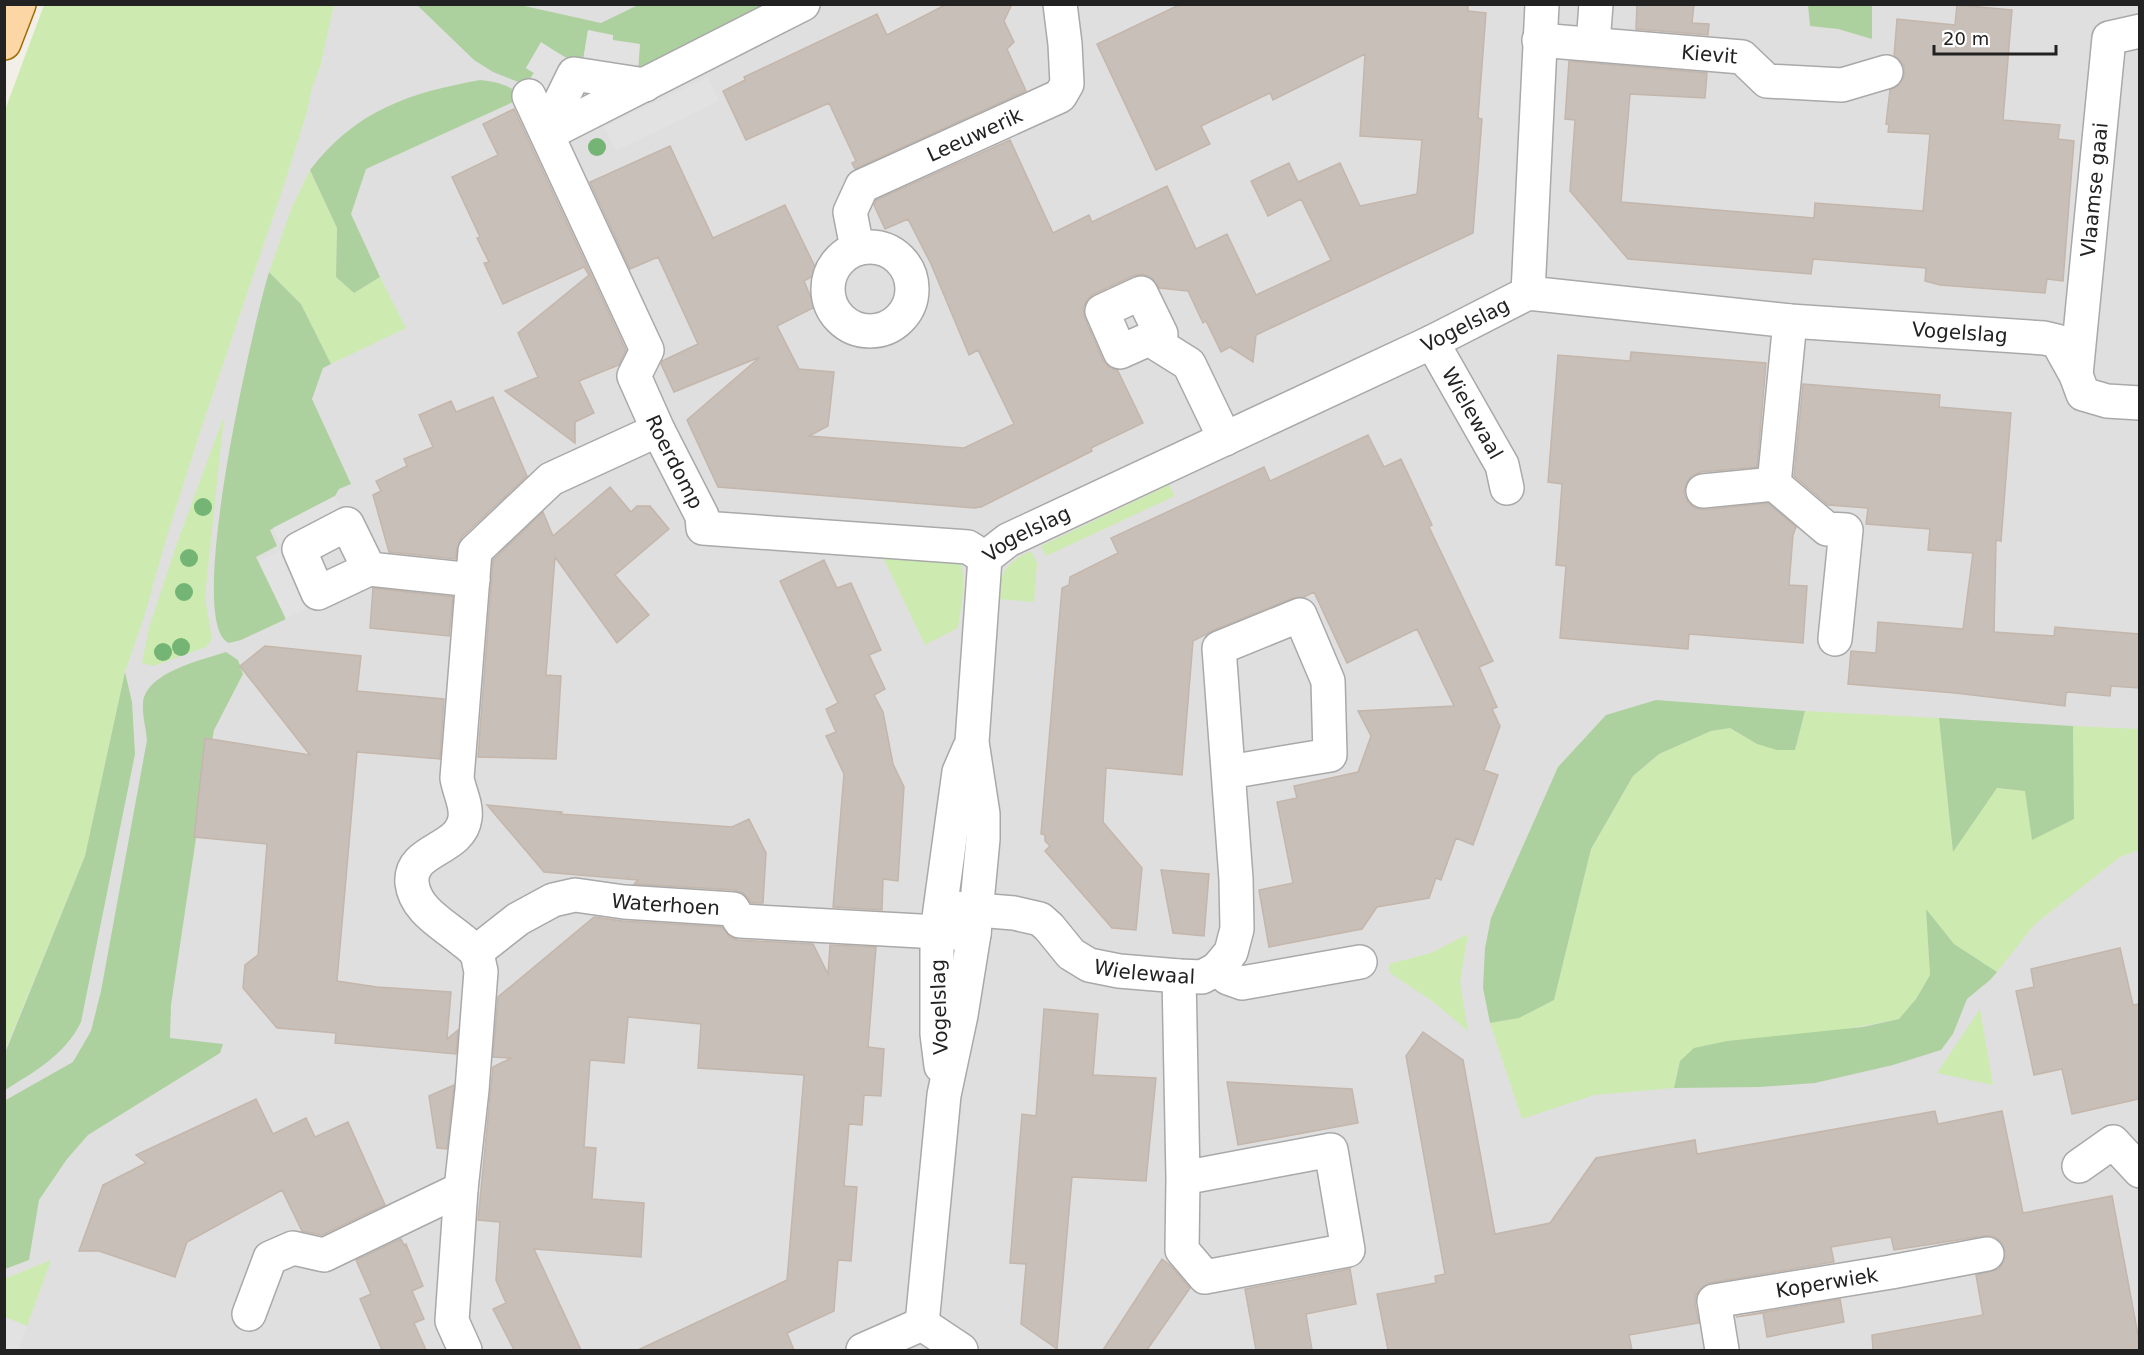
<svg xmlns="http://www.w3.org/2000/svg" width="2144" height="1355" viewBox="0 0 2144 1355" font-family="'DejaVu Sans',sans-serif">
<style>
.residential{fill:#e0dfdf}
.grass{fill:#cdebb0}
.forest{fill:#add19e}
.parking{fill:#e2e2e2}
.building{fill:#c7bfb8;stroke:#c4b6ab;stroke-width:1.5}
.lines{fill:none;stroke-linecap:round;stroke-linejoin:round}
.minor-casing{stroke:#a9a9a9;stroke-width:36}
.major-casing{stroke:#a06b00;stroke-width:36}
.minor{stroke:#fff;stroke-width:33}
.major{stroke:#fcd6a4;stroke-width:33}
.tree{fill:#74b475}
.labels{text-anchor:middle;stroke-width:5;stroke-linejoin:round;paint-order:stroke}
.street-label{font-size:20px;fill:#222;stroke:#fff}
</style>
<rect width="100%" height="100%" fill="#f2efe9"/>
<path class="residential" d="M 104,5 L 2139,5 L 2139,1350 L 5,1350 L 4,270 Z"/>
<path class="grass" d="M 44,5 L 334,5 L 320,67 L 312,88 L 306,115 L 284,185 L 201,429 L 167,536 L 144,617 L 125,672 L 85,856 L 4,1053 L 5,110 Z
M 310,170 L 337,228 L 336,277 L 354,293 L 380,277 L 406,328 L 331,364 L 301,304 L 269,272 L 292,207 Z
M 224,416 L 205,597 L 212,639 L 206,647 L 154,666 L 142,663 L 149,628 L 177,543 Z
M 1169,485 L 1175,496 L 1046,556 L 1041,546 Z
M 880,551 L 958,561 C 969,573 960,611 958,628 L 925,645 Z
M 1031,551 L 1037,563 L 1034,602 L 998,599 C 999,572 1007,562 1031,551 Z
M 1805,711 L 1939,718 L 1953,851 L 1997,788 L 2025,791 L 2074,819 L 2073,726 L 2139,729 L 2139,850 L 2120,857 L 2035,924 L 1997,972 L 1954,944 L 1926,910 L 1930,975 L 1916,999 L 1899,1019 L 1680,1061 L 1674,1088 L 1594,1095 L 1522,1119 L 1490,1023 L 1519,1018 L 1554,1000 L 1591,849 L 1633,776 L 1659,754 L 1711,731 L 1730,728 L 1757,744 L 1795,750 Z
M 1468,934 L 1460,982 L 1468,1031 L 1432,1001 L 1390,973 L 1389,964 L 1431,953 Z
M 1980,1009 L 1993,1085 L 1937,1073 Z
M 51,1260 L 27,1326 L 5,1317 L 4,1279 Z"/>
<path class="forest" d="M 417,5 L 520,5 L 601,23 L 638,5 L 779,5 L 642,73 L 612,39 L 613,36 L 588,31 L 583,62 L 577,64 L 541,43 L 526,68 L 534,73 L 526,85 L 493,72 L 474,60 Z
M 1808,5 L 1872,5 L 1872,39 L 1838,29 L 1810,26 Z
M 480,80 C 497,82 512,85 522,98 L 366,169 L 351,214 L 380,277 L 354,293 L 336,277 L 337,228 L 310,170 C 356,110 409,93 480,80 Z
M 269,272 L 301,304 L 331,364 L 323,368 L 312,399 L 351,484 L 339,489 L 335,496 L 270,530 L 277,546 L 256,557 L 286,619 L 241,640 L 229,643 C 183,624 255,318 269,272 Z
M 226,652 L 238,660 L 243,674 L 214,730 L 205,778 L 171,1005 L 170,1038 L 223,1044 L 220,1053 L 88,1135 L 67,1159 L 39,1200 L 29,1260 L 5,1269 L 4,1101 L 73,1062 L 91,1031 L 101,991 L 147,740 C 146,728 142,715 143,703 C 146,672 202,660 226,652 Z
M 125,672 L 132,702 L 135,754 L 81,1022 C 65,1055 34,1072 5,1090 L 5,1053 L 85,856 Z
M 1656,700 L 1805,711 L 1795,750 L 1777,750 L 1757,744 L 1730,728 L 1711,731 L 1659,754 L 1633,776 L 1591,849 L 1554,1000 L 1519,1018 L 1490,1023 L 1483,988 L 1485,948 L 1491,918 L 1558,767 L 1606,715 Z
M 1939,718 L 2073,726 L 2074,819 L 2032,840 L 2025,791 L 1997,788 L 1953,852 Z
M 1926,909 L 1954,944 L 1997,972 L 1990,980 L 1967,999 L 1953,1034 L 1941,1050 L 1893,1065 L 1815,1083 L 1760,1087 L 1674,1088 L 1680,1061 L 1694,1048 L 1727,1041 L 1863,1027 L 1899,1019 L 1916,999 L 1930,975 Z"/>
<path class="parking" d="M 588,30 L 613,35 L 613,40 L 640,44 L 638,72 L 582,66 Z
M 541,42 L 567,59 L 544,95 L 526,85 L 534,73 L 526,68 Z
M 708,77 L 719,101 L 616,151 L 604,127 Z
M 335,496 L 345,517 L 283,550 L 309,607 L 286,619 L 259,561 L 283,550 L 273,528 Z
M 5,1317 L 27,1326 L 18,1350 L 5,1350 Z"/>
<path class="building" d="M 947,4 L 1012,4 L 1004,21 L 1014,42 L 1007,49 L 1026,91 L 855,169 L 852,163 L 856,161 L 829,103 L 746,140 L 723,91 L 745,80 L 744,77 L 877,14 L 887,35 Z
M 1181,4 L 1468,4 L 1468,11 L 1486,13 L 1478,118 L 1482,119 L 1473,233 L 1256,335 L 1253,362 L 1230,347 L 1221,352 L 1206,321 L 1203,323 L 1188,291 L 1159,288 L 1152,278 L 1142,274 L 1133,276 L 1094,294 L 1087,300 L 1083,308 L 1085,319 L 1103,360 L 1109,367 L 1118,371 L 1143,423 L 1091,448 L 1092,451 L 981,507 L 974,508 L 718,487 L 687,420 L 760,357 L 674,392 L 661,364 L 662,361 L 698,344 L 658,257 L 630,269 L 590,182 L 670,146 L 713,238 L 785,205 L 818,273 L 804,281 L 815,307 L 777,326 L 799,369 L 834,372 L 828,426 L 809,436 L 964,448 L 1014,424 L 978,350 L 969,355 L 931,264 L 908,219 L 885,229 L 874,205 L 876,200 L 1010,140 L 1053,233 L 1089,215 L 1092,222 L 1167,186 L 1196,249 L 1227,234 L 1256,295 L 1331,260 L 1301,199 L 1268,216 L 1251,181 L 1289,163 L 1298,182 L 1340,163 L 1360,206 L 1417,194 L 1422,140 L 1360,136 L 1365,54 L 1273,100 L 1270,93 L 1201,126 L 1210,144 L 1156,170 L 1097,44 Z
M 1637,4 L 1694,4 L 1692,23 L 1709,24 L 1708,35 L 1636,29 Z
M 1957,5 L 2012,10 L 2003,120 L 2060,125 L 2058,139 L 2074,141 L 2063,281 L 2047,279 L 2045,293 L 1940,285 L 1925,281 L 1926,268 L 1813,259 L 1811,274 L 1628,259 L 1570,191 L 1575,120 L 1565,119 L 1569,61 L 1707,73 L 1705,98 L 1630,94 L 1621,202 L 1814,218 L 1815,203 L 1923,211 L 1930,134 L 1888,132 L 1889,125 L 1886,124 L 1890,90 L 1899,85 L 1904,76 L 1904,66 L 1899,59 L 1894,56 L 1897,19 L 1955,25 Z
M 514,109 L 626,350 L 619,365 L 579,381 L 594,413 L 575,422 L 575,443 L 505,391 L 538,377 L 518,333 L 589,275 L 584,267 L 503,304 L 484,263 L 489,262 L 477,238 L 480,237 L 452,177 L 498,155 L 483,124 Z
M 1631,352 L 1766,363 L 1757,467 L 1701,472 L 1692,476 L 1686,483 L 1684,493 L 1688,502 L 1695,508 L 1704,510 L 1768,503 L 1796,527 L 1793,535 L 1789,585 L 1807,586 L 1803,643 L 1689,634 L 1688,649 L 1560,638 L 1566,566 L 1556,565 L 1562,484 L 1548,482 L 1558,355 L 1630,361 Z
M 1803,384 L 1940,395 L 1939,407 L 2011,413 L 2001,541 L 1996,540 L 1994,632 L 2054,636 L 2055,627 L 2139,634 L 2139,688 L 2111,686 L 2110,696 L 2069,692 L 2066,693 L 2065,706 L 1955,693 L 1848,684 L 1851,651 L 1876,653 L 1878,622 L 1963,629 L 1973,553 L 1928,550 L 1930,529 L 1866,524 L 1868,508 L 1828,505 L 1794,476 Z
M 493,397 L 527,476 L 462,537 L 457,549 L 456,559 L 389,552 L 373,495 L 381,491 L 376,481 L 407,466 L 404,459 L 433,447 L 419,415 L 451,401 L 456,412 Z
M 1368,435 L 1384,467 L 1401,459 L 1432,525 L 1429,527 L 1493,661 L 1479,667 L 1497,707 L 1492,709 L 1500,726 L 1484,770 L 1498,775 L 1473,845 L 1456,838 L 1441,880 L 1436,878 L 1429,898 L 1377,907 L 1362,929 L 1269,947 L 1259,890 L 1293,883 L 1277,802 L 1297,798 L 1294,786 L 1358,772 L 1371,736 L 1358,711 L 1454,706 L 1417,629 L 1347,663 L 1314,592 L 1304,597 L 1293,598 L 1212,631 L 1193,641 L 1182,775 L 1106,768 L 1103,822 L 1142,868 L 1136,930 L 1112,928 L 1045,851 L 1050,846 L 1045,841 L 1045,835 L 1041,834 L 1062,588 L 1069,585 L 1070,577 L 1118,553 L 1111,538 L 1264,467 L 1270,481 Z
M 610,487 L 631,512 L 637,506 L 650,506 L 669,529 L 615,575 L 649,615 L 617,643 L 555,557 L 546,675 L 561,676 L 556,759 L 478,757 L 493,560 L 543,512 L 553,536 Z
M 824,560 L 837,588 L 851,583 L 881,650 L 869,655 L 885,689 L 874,695 L 883,712 L 893,764 L 904,787 L 898,881 L 883,879 L 882,910 L 833,907 L 844,774 L 826,736 L 836,732 L 826,709 L 838,703 L 780,581 Z
M 373,588 L 453,597 L 449,636 L 370,628 Z
M 265,646 L 361,656 L 357,691 L 444,699 L 440,759 L 357,752 L 337,981 L 377,987 L 451,992 L 447,1039 L 458,1030 L 456,1054 L 335,1043 L 336,1033 L 277,1028 L 243,988 L 245,965 L 258,955 L 267,844 L 194,837 L 205,738 L 310,755 L 240,666 Z
M 487,805 L 562,812 L 560,814 L 732,827 L 749,819 L 766,853 L 763,903 L 751,903 L 743,893 L 734,890 L 634,884 L 638,880 L 544,872 Z
M 1161,870 L 1209,874 L 1204,936 L 1173,933 Z
M 594,917 L 623,921 L 722,927 L 730,937 L 738,940 L 813,944 L 828,974 L 830,945 L 876,947 L 868,1047 L 884,1049 L 881,1096 L 864,1095 L 862,1125 L 849,1124 L 844,1186 L 857,1187 L 851,1261 L 838,1260 L 834,1311 L 787,1333 L 794,1350 L 638,1350 L 787,1280 L 804,1075 L 698,1068 L 701,1024 L 628,1017 L 624,1063 L 590,1060 L 584,1147 L 596,1148 L 592,1199 L 644,1203 L 641,1257 L 534,1249 L 581,1350 L 514,1350 L 493,1309 L 506,1303 L 496,1280 L 500,1222 L 478,1220 L 493,1067 L 511,1058 L 493,1057 L 498,997 Z
M 2120,948 L 2133,1005 L 2139,1004 L 2139,1099 L 2072,1114 L 2062,1069 L 2034,1075 L 2016,991 L 2034,987 L 2031,969 Z
M 1044,1009 L 1098,1014 L 1093,1075 L 1156,1078 L 1146,1181 L 1072,1177 L 1057,1349 L 1021,1324 L 1026,1264 L 1010,1263 L 1022,1114 L 1036,1116 Z
M 1423,1032 L 1463,1060 L 1495,1234 L 1550,1223 L 1596,1158 L 1695,1140 L 1697,1154 L 1935,1111 L 1938,1124 L 2002,1111 L 2023,1213 L 2112,1196 L 2139,1340 L 2139,1350 L 1873,1350 L 1872,1335 L 1983,1315 L 1976,1275 L 1999,1269 L 2004,1261 L 2005,1251 L 2001,1241 L 1993,1236 L 1984,1236 L 1894,1250 L 1891,1237 L 1831,1247 L 1834,1262 L 1710,1283 L 1702,1287 L 1696,1295 L 1695,1304 L 1699,1323 L 1629,1335 L 1632,1350 L 1388,1350 L 1377,1294 L 1436,1283 L 1435,1276 L 1445,1274 L 1406,1056 Z
M 1227,1082 L 1352,1089 L 1358,1123 L 1238,1145 Z
M 454,1085 L 447,1149 L 437,1148 L 429,1096 Z
M 256,1099 L 273,1134 L 306,1118 L 315,1137 L 348,1122 L 385,1205 L 322,1235 L 302,1231 L 282,1190 L 187,1242 L 175,1277 L 99,1251 L 79,1251 L 103,1185 L 146,1163 L 136,1155 Z
M 401,1239 L 404,1245 L 406,1244 L 423,1286 L 412,1291 L 424,1319 L 414,1323 L 426,1350 L 382,1350 L 360,1299 L 371,1294 L 356,1260 Z
M 1162,1259 L 1170,1265 L 1190,1288 L 1147,1350 L 1103,1350 Z
M 1350,1269 L 1356,1304 L 1306,1314 L 1312,1350 L 1256,1350 L 1245,1289 Z
M 1840,1299 L 1844,1322 L 1767,1337 L 1763,1313 L 1736,1317 Z"/>
<g class="lines">
<defs>
<g id="minor">
<path id="s1" d="M 1539,40 L 1742,57 L 1767,81 L 1842,85 L 1886,72"/>
<path d="M 1593,44 L 1596,4"/>
<path id="s2" d="M 529,96 L 647,350 L 634,376 L 658,430 L 702,516 L 703,528 L 968,547 L 985,558"/>
<path d="M 546,131 L 574,74 L 645,85"/>
<path d="M 547,134 L 803,4"/>
<circle cx="870" cy="289" r="42"/>
<path id="s3" d="M 857,248 L 850,212 L 862,186 L 1060,96 L 1067,84 L 1065,44 L 1060,4"/>
<path d="M 1528,293 L 1542,4"/>
<path d="M 1149,339 L 1161,334 L 1141,293 L 1102,311 L 1120,352 L 1149,339 L 1189,364 L 1225,439"/>
<path id="s4" d="M 1432,342 L 1502,465 L 1507,488"/>
<path id="s5" d="M 2076,375 L 2109,38 L 2140,31"/>
<path d="M 1774,484 L 1790,321"/>
<path d="M 1703,491 L 1774,484 L 1827,529 L 1846,530 L 1835,639"/>
<path d="M 369,569 L 347,524 L 299,549 L 318,593 L 369,569 L 473,580"/>
<path id="s6" d="M 941,907 L 1014,913 L 1040,919 L 1049,927 L 1071,954 L 1089,965 L 1119,971 L 1179,976 L 1202,977 L 1217,969 L 1228,978 L 1242,983 L 1360,962"/>
<path id="s7" d="M 476,952 L 518,919 L 553,900 L 575,895 L 624,902 L 733,909 L 740,921 L 974,934"/>
<path d="M 1217,969 L 1231,952 L 1237,929 L 1236,879 L 1219,648 L 1300,615 L 1328,681 L 1330,755 L 1229,772"/>
<path d="M 1179,976 L 1183,1178 L 1182,1250 L 1205,1277 L 1348,1250 L 1331,1150 L 1183,1178"/>
<path d="M 941,1066 L 937,1034 L 937,932 L 959,772 L 969,749"/>
<path d="M 2079,1166 L 2113,1142 L 2140,1171"/>
<path d="M 249,1314 L 270,1258 L 293,1248 L 324,1255 L 461,1189"/>
<path d="M 465,1350 L 452,1321 L 461,1189 L 472,1090 L 481,971 C 479,965 479,958 476,953 C 473,948 467,944 462,940 C 443,924 415,910 412,883 C 409,848 461,851 465,818 C 467,805 459,791 457,778 L 475,551 L 551,479 L 658,430"/>
<path d="M 863,1350 L 922,1324"/>
<path id="s8" d="M 961,1350 L 922,1324 L 944,1095 L 961,1015 L 974,934 L 983,839 L 983,814 L 972,742 L 985,558 L 1008,540 L 1432,342 L 1528,293 L 1790,321 L 2044,338 L 2057,341 L 2076,375 L 2083,394 L 2107,401 L 2140,403"/>
<path id="s9" d="M 1722,1350 L 1714,1301 L 1891,1272 L 1987,1254"/>
</g>
<path id="major" d="M 4,43 L 19,4"/>
</defs>
<use href="#minor" class="minor-casing"/>
<use href="#major" class="major-casing"/>
<use href="#minor" class="minor"/>
<use href="#major" class="major"/>
</g>
<g class="tree">
<circle cx="597" cy="147" r="9"/>
<circle cx="203" cy="507" r="9"/>
<circle cx="189" cy="558" r="9"/>
<circle cx="184" cy="592" r="9"/>
<circle cx="181" cy="647" r="9"/>
<circle cx="163" cy="652" r="9"/>
</g>
<g class="labels">
<g class="street-label">
<text dy="7" stroke="none"><textPath href="#s1" startOffset="171">Kievit</textPath></text>
<text dy="7" stroke="none"><textPath href="#s3" startOffset="189">Leeuwerik</textPath></text>
<text dy="7" stroke="none"><textPath href="#s5" startOffset="186">Vlaamse gaai</textPath></text>
<text dy="7" stroke="none"><textPath href="#s8" startOffset="1353">Vogelslag</textPath></text>
<text dy="7" stroke="none"><textPath href="#s8" startOffset="1857">Vogelslag</textPath></text>
<text dy="7" stroke="none"><textPath href="#s4" startOffset="82">Wielewaal</textPath></text>
<text dy="7" stroke="none"><textPath href="#s2" startOffset="404">Roerdomp</textPath></text>
<text dy="7" stroke="none"><textPath href="#s8" startOffset="867">Vogelslag</textPath></text>
<text dy="7" stroke="none"><textPath href="#s7" startOffset="207">Waterhoen</textPath></text>
<text dy="7" stroke="none"><textPath href="#s6" startOffset="224">Wielewaal</textPath></text>
<text transform="translate(939 1007) rotate(-92)" y="7">Vogelslag</text>
<text dy="7" stroke="none"><textPath href="#s9" startOffset="164">Koperwiek</textPath></text>
</g>
</g>
<rect width="2144" height="1355" fill="none" stroke="#222222" stroke-width="12"/>
<path d="M1934 45v9h122v-9" fill="none" stroke="#222222" stroke-width="3"/>
<text x="1943" y="45" font-size="18" fill="#222222" stroke="#ffffff" stroke-width="4.5" paint-order="stroke">20 m</text>
</svg>
